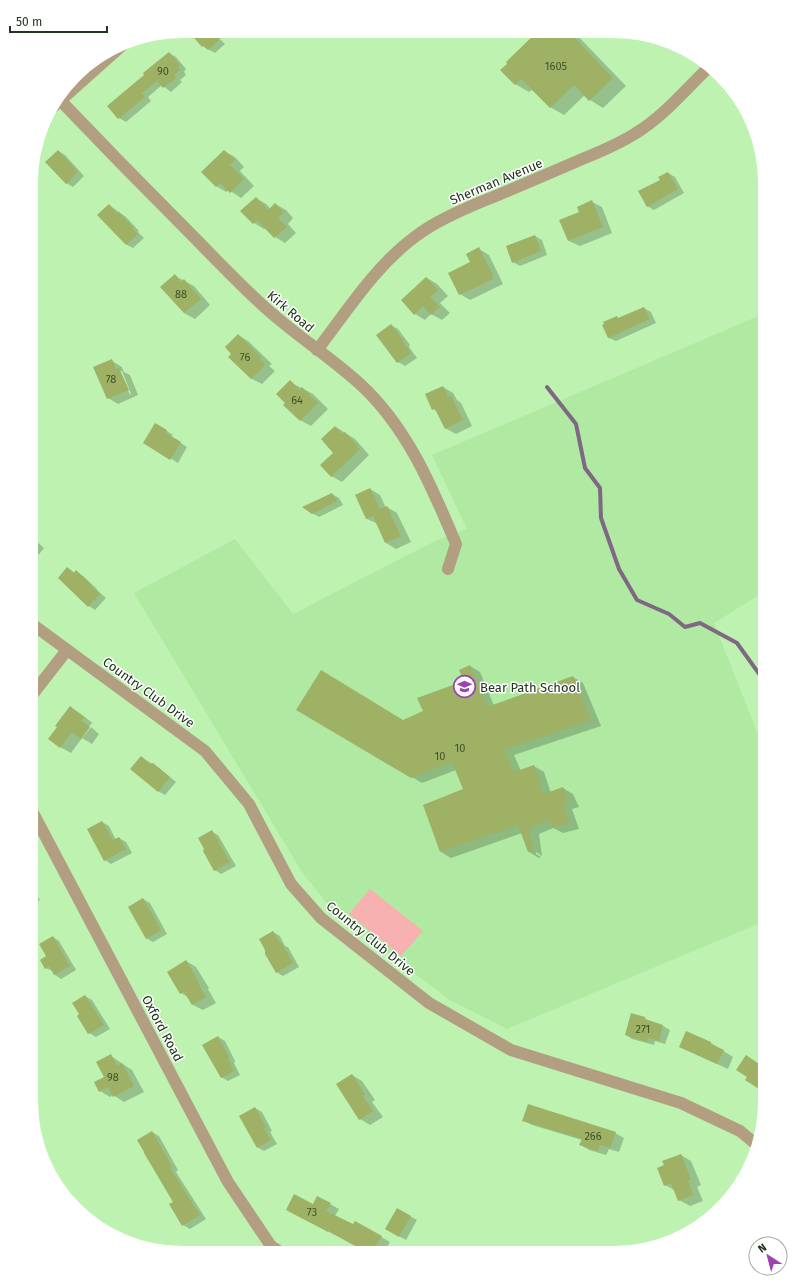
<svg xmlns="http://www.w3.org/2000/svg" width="796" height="1284" viewBox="0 0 796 1284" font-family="'Fira Sans',sans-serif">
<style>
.built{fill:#b0e9a1}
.green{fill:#f8b1b1}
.shadow{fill:#0003;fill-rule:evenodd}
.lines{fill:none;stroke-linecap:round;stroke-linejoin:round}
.stream{stroke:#806885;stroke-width:4}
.building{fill:#9fb164}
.minor{stroke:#b29f82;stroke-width:12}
.labels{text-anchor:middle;stroke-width:3;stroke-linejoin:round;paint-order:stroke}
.number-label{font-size:11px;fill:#40542d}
.street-label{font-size:13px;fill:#20351b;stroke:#fff}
.poi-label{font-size:13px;fill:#20351b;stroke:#fff;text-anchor:start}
</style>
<rect width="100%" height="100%" fill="#bdf2b0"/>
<path class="built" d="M 761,315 L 765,325 L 765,591 L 714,623 L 765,752 L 765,921 L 507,1029 L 451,1001 L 333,911 L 302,872 L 134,593 L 235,539 L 293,614 L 437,540 L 467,529 L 432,455 Z"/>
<path class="green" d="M 370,889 L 423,931 L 401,956 L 349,914 Z"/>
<path class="shadow" d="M 194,31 L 223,31 L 221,32 L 224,35 L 220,39 L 225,44 L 215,53 L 202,46 Z
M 546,32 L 574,32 L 626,86 L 603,108 L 590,100 L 585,95 L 564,115 L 550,107 L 533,89 L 529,92 L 515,84 Z
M 169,53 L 176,57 L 186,69 L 184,72 L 186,75 L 180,80 L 182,82 L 171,92 L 162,85 L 148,97 L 151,101 L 126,122 L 119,118 L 146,75 Z
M 58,151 L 65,155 L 84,176 L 73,187 L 66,183 Z
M 224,151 L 235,157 L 244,167 L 240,171 L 254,186 L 241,198 L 229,190 L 226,192 L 216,186 Z
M 668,173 L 675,177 L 684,193 L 654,210 L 647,206 L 661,180 Z
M 256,198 L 266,204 L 271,209 L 275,204 L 286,210 L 293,218 L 288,224 L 296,233 L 285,243 L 275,237 L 266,228 L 264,229 L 254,223 L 242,211 Z
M 592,202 L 602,207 L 612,233 L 580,246 L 569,241 L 561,221 L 580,213 Z
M 109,205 L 126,217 L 139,231 L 138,232 L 144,238 L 133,248 L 127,245 L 98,215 Z
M 535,236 L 542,240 L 547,255 L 520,266 L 513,262 Z
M 479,249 L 489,255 L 503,284 L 470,300 L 460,294 L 471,262 Z
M 175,276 L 194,286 L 210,305 L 195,319 L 184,313 Z
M 427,278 L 437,284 L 448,296 L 440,303 L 450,313 L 442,320 L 431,314 L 425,320 L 415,314 Z
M 644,308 L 651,312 L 656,323 L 616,341 L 609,338 L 604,325 Z
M 391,325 L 398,329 L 410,345 L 409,347 L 417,358 L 405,366 L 398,362 L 378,335 Z
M 238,335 L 248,341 L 272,364 L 269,366 L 275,371 L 262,384 L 252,379 L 230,357 L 233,354 Z
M 112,361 L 122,367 L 124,372 L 130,375 L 138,395 L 118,404 L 108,398 ZM 120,371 L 122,371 L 131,394 L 130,395 Z
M 290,382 L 313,394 L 328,409 L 311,426 L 300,420 Z
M 443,387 L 453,393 L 457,400 L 461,403 L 472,426 L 456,434 L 445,428 L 437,411 L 433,409 Z
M 156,424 L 173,435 L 172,437 L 187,447 L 178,463 L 145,442 Z
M 336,427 L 355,439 L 369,455 L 342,482 L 331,476 L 335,453 Z
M 370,489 L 380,495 L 386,508 L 387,507 L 397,513 L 411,542 L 396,549 L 386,543 L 378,524 L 367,519 Z
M 332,494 L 339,498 L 343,505 L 319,517 L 312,513 Z
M 32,532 L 36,535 L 33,538 L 44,548 L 36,558 L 32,555 Z
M 68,568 L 75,573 L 76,572 L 83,576 L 97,589 L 97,590 L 106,598 L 95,610 L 89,606 Z
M 470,666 L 480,672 L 494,706 L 573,677 L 583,683 L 601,726 L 514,755 L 521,771 L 534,766 L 544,772 L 551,793 L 563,788 L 573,794 L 579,807 L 572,809 L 579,829 L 563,833 L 553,828 L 539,834 L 542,856 L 536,852 L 536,854 L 541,857 L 539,858 L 529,852 L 522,833 L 451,858 L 441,852 L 424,805 L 464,790 L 456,770 L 422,783 L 298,709 L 403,721 L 424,712 L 465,682 Z
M 71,708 L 81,714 L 94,724 L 92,723 L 80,738 L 82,738 L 92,726 L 91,727 L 99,734 L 92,744 L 82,738 L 71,753 L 60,747 Z
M 141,757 L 159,768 L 176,782 L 165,795 L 158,791 Z
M 102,822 L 109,826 L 116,840 L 119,838 L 126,842 L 132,853 L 111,864 L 105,860 Z
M 212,832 L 218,835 L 236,866 L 221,874 L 215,870 Z
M 31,882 L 38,894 L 37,896 L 40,900 L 31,905 Z
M 143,899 L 150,903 L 167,934 L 153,942 L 146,938 Z
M 273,932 L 280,936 L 285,946 L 288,947 L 299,967 L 283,976 L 276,972 Z
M 53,937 L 59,941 L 76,970 L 61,979 L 55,975 L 53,971 L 45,968 Z
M 186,961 L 196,967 L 209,988 L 208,989 L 216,1003 L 203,1010 L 193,1005 L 188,997 L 181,993 Z
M 85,996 L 92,1000 L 110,1029 L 96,1037 L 89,1033 Z
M 632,1014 L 645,1018 L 651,1023 L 663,1026 L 670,1030 L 665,1044 L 655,1041 L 654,1045 L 632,1039 L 626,1035 Z
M 218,1037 L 225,1041 L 235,1061 L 234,1063 L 240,1075 L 228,1081 L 221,1077 L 203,1045 Z
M 711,1043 L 733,1057 L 728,1069 L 680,1047 Z
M 111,1056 L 132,1070 L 144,1092 L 124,1102 L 113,1095 L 110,1097 L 100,1091 Z
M 764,1060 L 765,1060 L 765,1092 L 761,1065 Z
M 352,1075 L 362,1081 L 375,1100 L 372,1102 L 383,1117 L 370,1125 L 360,1119 Z
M 255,1108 L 262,1112 L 272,1131 L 270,1132 L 277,1144 L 264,1151 L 257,1147 Z
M 524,1120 L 615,1133 L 624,1138 L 619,1152 L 609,1149 L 606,1155 L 589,1150 L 581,1145 L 582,1140 L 532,1125 Z
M 152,1132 L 159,1136 L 178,1170 L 176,1172 L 206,1219 L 190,1229 L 183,1225 L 174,1202 Z
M 681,1155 L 691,1161 L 701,1185 L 697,1187 L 703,1201 L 690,1206 L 679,1200 L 676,1191 L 665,1185 Z
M 330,1204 L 339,1209 L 335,1216 L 353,1226 L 355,1222 L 390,1242 L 384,1252 L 368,1252 L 337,1235 L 337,1236 L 296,1215 L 313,1205 Z
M 397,1209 L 417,1220 L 406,1240 L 386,1229 Z
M 715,1213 L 706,1222 L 703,1224 L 702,1215 Z"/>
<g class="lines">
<path class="stream" d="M 547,387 L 576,424 L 585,468 L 600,488 L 601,518 L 619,569 L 637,600 L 669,614 L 685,627 L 700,623 L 737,643 L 765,682"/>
</g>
<path class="building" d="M 188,31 L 211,31 L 219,40 L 208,50 L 203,45 L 202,47 Z
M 537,32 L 569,32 L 613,78 L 589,101 L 574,85 L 550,108 L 521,79 L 515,85 L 500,70 L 507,64 L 506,62 Z
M 169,52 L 180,65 L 178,67 L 180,70 L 174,75 L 176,78 L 163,88 L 157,81 L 142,93 L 145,97 L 118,119 L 107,106 L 144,75 L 143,73 Z
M 58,150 L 78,172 L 66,184 L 45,162 Z
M 224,150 L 235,160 L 230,165 L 244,179 L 230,193 L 220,183 L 216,187 L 201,172 Z
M 668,172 L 678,189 L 647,207 L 638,191 L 660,180 L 658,177 Z
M 256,197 L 268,210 L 275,203 L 284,212 L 278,218 L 287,227 L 274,238 L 257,220 L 253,224 L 240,211 Z
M 592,200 L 603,227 L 568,241 L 559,220 L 579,212 L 577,207 Z
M 109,204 L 117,213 L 119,212 L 133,227 L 132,228 L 138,234 L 126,245 L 97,215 Z
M 535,235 L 541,251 L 512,263 L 506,246 Z
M 479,247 L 492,273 L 493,279 L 459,295 L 448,273 L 470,262 L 466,254 Z
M 175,274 L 181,282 L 184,279 L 201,299 L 184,313 L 160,287 Z
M 426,277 L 438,290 L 430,297 L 440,307 L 431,315 L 423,306 L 414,315 L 401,300 Z
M 644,307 L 650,319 L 608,338 L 602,325 L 604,324 L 603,322 L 617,316 L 618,318 Z
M 391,324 L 404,341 L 403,342 L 411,353 L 397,363 L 376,335 Z
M 238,334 L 262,358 L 260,360 L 265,365 L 251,379 L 228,357 L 231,354 L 225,347 Z
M 112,359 L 116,369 L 119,368 L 129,390 L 107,399 L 93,367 Z
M 290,380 L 300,390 L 302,387 L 318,403 L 300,421 L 283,405 L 285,403 L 276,394 Z
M 443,386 L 448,397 L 451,396 L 463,420 L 445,429 L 435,409 L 432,410 L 425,394 Z
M 155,423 L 167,430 L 166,433 L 181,442 L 170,460 L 143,443 Z
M 335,426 L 342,434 L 345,432 L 360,449 L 331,477 L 320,465 L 333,453 L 321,439 Z
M 370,488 L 380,509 L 387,506 L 401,536 L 385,543 L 373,516 L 366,519 L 355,495 Z
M 332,493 L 337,501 L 312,514 L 302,507 Z
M 67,567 L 74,573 L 76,570 L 91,584 L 91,586 L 100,594 L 88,607 L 58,578 Z
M 470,665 L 487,707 L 573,676 L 591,720 L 504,750 L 514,772 L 534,765 L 544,794 L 563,787 L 569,801 L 563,803 L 569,823 L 552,828 L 549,820 L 529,828 L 533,851 L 528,852 L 518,825 L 440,852 L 423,805 L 463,789 L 452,762 L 411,778 L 296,710 L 321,670 L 403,720 L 423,711 L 417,698 L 464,681 L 459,670 Z
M 70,706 L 84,717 L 81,721 L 90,727 L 81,739 L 72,732 L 60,748 L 48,739 L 57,727 L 55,726 Z
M 141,756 L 150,764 L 153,763 L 170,777 L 158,792 L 130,769 Z
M 102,821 L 113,840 L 119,837 L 126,849 L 104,861 L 87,829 Z
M 212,830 L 230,862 L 214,871 L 203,851 L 204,849 L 198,838 Z
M 143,898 L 161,930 L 146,939 L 128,907 Z
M 273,931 L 280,943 L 281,942 L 293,963 L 276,973 L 265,954 L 265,950 L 259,939 Z
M 53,936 L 70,966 L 54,975 L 49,966 L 45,969 L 40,960 L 46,956 L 39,944 Z
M 186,960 L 199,982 L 198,983 L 206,997 L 192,1005 L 184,992 L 180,994 L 167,972 Z
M 85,995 L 104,1025 L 88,1034 L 77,1016 L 79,1014 L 72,1003 Z
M 631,1013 L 645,1017 L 645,1019 L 663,1025 L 659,1041 L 648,1038 L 647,1042 L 625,1035 Z
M 686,1031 L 711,1042 L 711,1044 L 724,1050 L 717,1064 L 679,1047 Z
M 218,1036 L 229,1057 L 228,1059 L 234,1071 L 221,1078 L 202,1045 Z
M 111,1054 L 117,1066 L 122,1063 L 134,1086 L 113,1097 L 108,1087 L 99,1092 L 94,1082 L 104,1077 L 96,1062 Z
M 746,1055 L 765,1068 L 765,1093 L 745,1080 L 747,1077 L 736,1070 Z
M 352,1074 L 365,1094 L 363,1096 L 373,1111 L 359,1120 L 336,1084 Z
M 528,1104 L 616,1132 L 610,1148 L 600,1145 L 598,1151 L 579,1145 L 582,1139 L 522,1121 Z
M 255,1107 L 266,1127 L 264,1128 L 271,1140 L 257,1148 L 239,1116 Z
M 152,1131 L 172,1166 L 170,1168 L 200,1215 L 182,1226 L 169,1204 L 173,1202 L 144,1153 L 144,1152 L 137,1140 Z
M 681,1154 L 691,1179 L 688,1181 L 693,1195 L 678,1201 L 671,1183 L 664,1186 L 657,1168 L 664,1165 L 662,1161 Z
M 294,1194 L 313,1204 L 317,1196 L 331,1203 L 326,1211 L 353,1224 L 355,1221 L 382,1236 L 372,1252 L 366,1252 L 328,1231 L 328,1232 L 286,1210 Z
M 397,1208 L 411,1216 L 399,1237 L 385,1229 Z"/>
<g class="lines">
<path class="minor" d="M 59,99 C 99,141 139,182 180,223 C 205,248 230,275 257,300 C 289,331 327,354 360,384 C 407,427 432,487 456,544 L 448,569
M 53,107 L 126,42
M 317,350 C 348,310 375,266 416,236 C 436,221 460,211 483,201 C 513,189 543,176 573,163 C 594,154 616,146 636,133 C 664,116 686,89 710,66
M 32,624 L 205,751 L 249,804 L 291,884 L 321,918 L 429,1003 L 511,1050 L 681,1103 L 740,1131 L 758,1146
M 32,695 L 67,650
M 31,809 L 228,1182 L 271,1246 L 280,1252"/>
</g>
<defs>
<symbol id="school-ring" viewBox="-11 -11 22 22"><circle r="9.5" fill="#fff" stroke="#9c45b1" stroke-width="1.5"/><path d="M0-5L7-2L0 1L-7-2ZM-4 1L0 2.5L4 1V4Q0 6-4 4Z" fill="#9c45b1"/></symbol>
</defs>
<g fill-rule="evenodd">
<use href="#school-ring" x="452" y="674" width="25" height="25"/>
</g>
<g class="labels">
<g class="number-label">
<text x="556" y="70">1605</text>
<text x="163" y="75">90</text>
<text x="181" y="298">88</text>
<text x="245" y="361">76</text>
<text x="111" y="383">78</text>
<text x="297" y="404">64</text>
<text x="460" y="752">10</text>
<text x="440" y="760">10</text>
<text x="643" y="1033">271</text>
<text x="113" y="1081">98</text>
<text x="593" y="1140">266</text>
<text x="312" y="1216">73</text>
</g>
<g class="street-label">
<text transform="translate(496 181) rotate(-23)" y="5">Sherman Avenue</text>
<text transform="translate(291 311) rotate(40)" y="5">Kirk Road</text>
<text transform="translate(149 692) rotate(36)" y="5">Country Club Drive</text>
<text transform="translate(371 938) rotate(39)" y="5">Country Club Drive</text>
<text transform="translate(163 1028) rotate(62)" y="5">Oxford Road</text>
</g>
<g class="poi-label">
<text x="480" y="692">Bear Path School</text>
</g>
</g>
<path d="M0 0H796V1284H0ZM182 38H614A144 144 0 0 1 758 182V1102A144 144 0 0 1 614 1246H182A144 144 0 0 1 38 1102V182A144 144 0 0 1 182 38Z" fill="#fff" fill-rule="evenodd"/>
<g transform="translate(768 1256) rotate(324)"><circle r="19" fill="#ffffff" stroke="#a6aea4"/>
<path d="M0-3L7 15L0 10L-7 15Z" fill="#9c45b1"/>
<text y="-6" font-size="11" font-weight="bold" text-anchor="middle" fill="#20351b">N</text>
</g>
<path d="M10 26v6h97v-6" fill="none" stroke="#20351b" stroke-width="2"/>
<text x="16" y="26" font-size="12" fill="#20351b" stroke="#ffffff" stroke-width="3" paint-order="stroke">50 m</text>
</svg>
